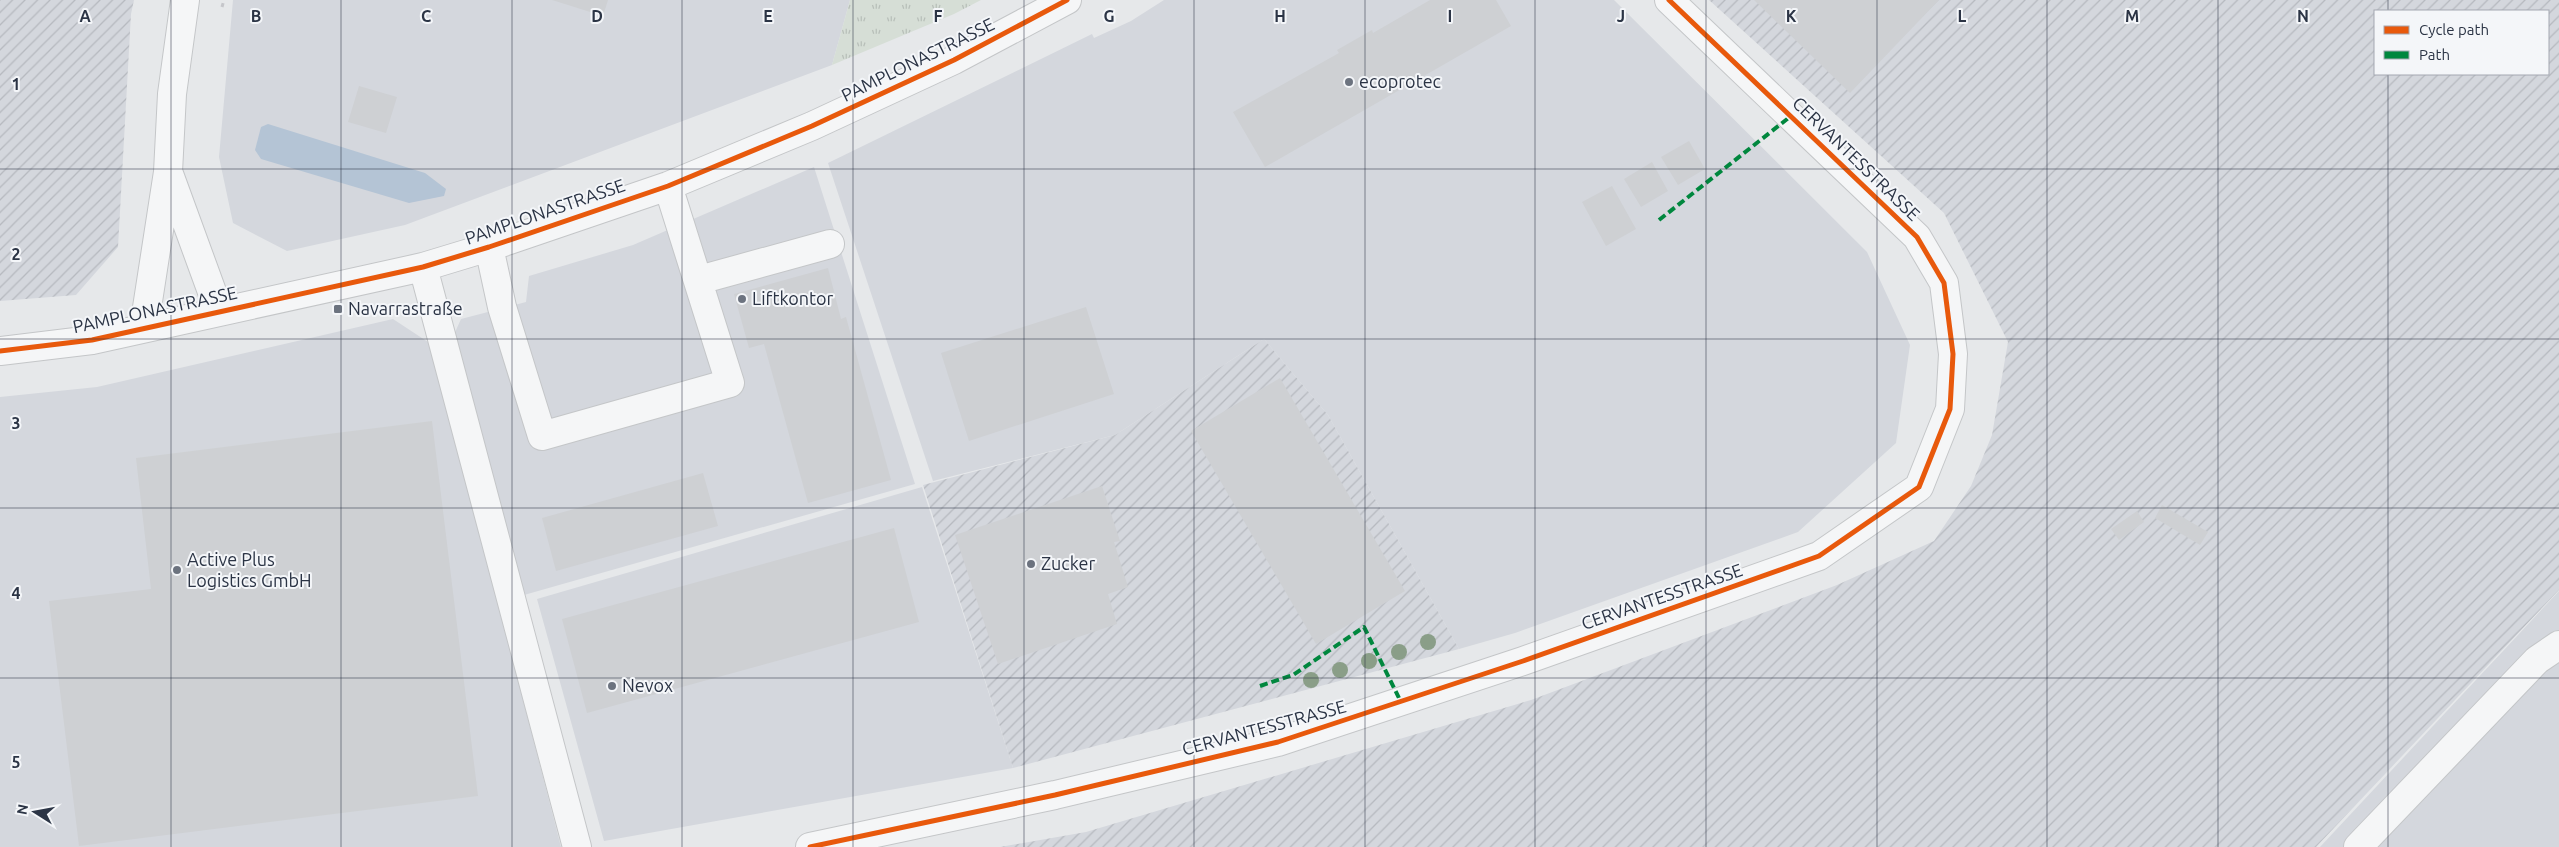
<svg xmlns="http://www.w3.org/2000/svg" width="2559" height="847" viewBox="0 0 2559 847" font-family="Ubuntu,sans-serif">
<style>
.built{fill:#d4d7dd}
.industrial{fill:url(#industrial-furrows);fill-rule:evenodd}
.grass{fill:url(#grass-tufts)}
.water{fill:#b4c4d5}
.building{fill:#ced0d3}
.lines{fill:none;stroke-linecap:round;stroke-linejoin:round}
.minor-casing{stroke:#c4c6c8;stroke-width:30}
.path{stroke:#c5c6ca;stroke-width:3;stroke-dasharray:4 4;stroke-linecap:butt}
.minor{stroke:#f5f6f7;stroke-width:28}
.quiet{stroke:#00873e;stroke-width:4;stroke-dasharray:8 4;stroke-linecap:butt}
.cycleway-casing{stroke:#f4f6f9;stroke-width:8}
.cycleway{stroke:#e8590c;stroke-width:5}
.tree{fill:#8a9e88}
.grid{fill:none;stroke:#2b3445;stroke-width:1;stroke-opacity:0.55}
.poi-dot{fill:#6c737f;stroke:#f4f6f9;stroke-width:2}
.labels{text-anchor:middle;stroke-width:4;stroke-linejoin:round;paint-order:stroke}
.street-label{font-size:18px;fill:#2b3445;stroke:#f4f6f9}
.poi-label{font-size:18px;fill:#2b3445;stroke:#f4f6f9;text-anchor:start}
.grid-label{font-size:16px;text-anchor:middle;font-weight:bold;fill:#2b3445;stroke:#f4f6f9;stroke-width:4;stroke-linejoin:round;paint-order:stroke}
</style>
<defs>
<pattern id="industrial-furrows" width="10" height="10" patternUnits="userSpaceOnUse" patternTransform="scale(1.25)"><rect width="10" height="10" fill="#d4d7dd"/><path d="M-1 1l2-2M0 10L10 0M9 11l2-2" fill="none" stroke="#b6b9bf"/></pattern>
<pattern id="grass-tufts" width="24" height="20" patternUnits="userSpaceOnUse" patternTransform="scale(1.25)"><rect width="24" height="20" fill="#d6ded6"/><path d="M3 7l-1-3M5 7V3M7 7l1-3M15 17l-1-3M17 17v-4M19 17l1-3" fill="none" stroke="#b8bfb9"/></pattern>
</defs>
<rect width="100%" height="100%" fill="#e6e8ea"/>
<path class="built" d="M 233,0 L 850,0 L 832,65 L 405,225 L 287,251 L 233,223 L 219,157 Z
M 1164,0 L 1614,0 L 1867,252 L 1910,345 L 1896,443 L 1798,532 L 1515,633 L 1459,649 L 1328,415 L 1264,339 L 1115,435 L 933,481 L 828,163 L 1092,34 L 1094,38 L 1131,21 Z
M 814,167 L 915,484 L 524,595 L 452,339 L 461,319 L 526,302 L 529,276 L 633,245 Z
M 393,319 L 431,344 L 561,847 L 0,847 L 0,397 L 97,387 Z
M 922,487 L 1013,768 L 604,841 L 537,599 Z
M 2559,591 L 2559,847 L 2320,847 Z"/>
<path class="industrial" d="M 0,0 L 134,0 L 131,14 L 118,247 L 76,295 L 0,301 Z
M 1709,0 L 2559,0 L 2559,590 L 2316,847 L 1000,847 L 1086,832 L 1531,700 L 1837,585 L 1934,541 L 1971,486 L 1992,435 L 2008,342 L 1944,213 ZM 2375,11 L 2548,11 L 2548,74 L 2375,74 Z
M 1264,339 L 1328,415 L 1459,649 L 1013,768 L 923,485 L 1115,435 Z"/>
<path class="grass" d="M 850,0 L 981,0 L 954,14 L 832,65 Z"/>
<path class="water" d="M 268,124 L 425,173 L 446,189 L 444,196 L 409,203 L 261,159 L 255,150 L 261,127 Z"/>
<path class="building" d="M 552,0 L 608,0 L 603,16 Z
M 1430,0 L 1496,0 L 1511,26 L 1265,167 L 1233,112 L 1339,53 L 1337,50 L 1372,30 L 1373,33 Z
M 1754,0 L 1939,0 L 1850,93 Z
M 359,86 L 397,97 L 386,133 L 348,122 Z
M 1689,141 L 1705,169 L 1678,185 L 1661,157 Z
M 1652,162 L 1668,191 L 1641,207 L 1624,179 Z
M 1612,186 L 1636,229 L 1606,246 L 1582,202 Z
M 828,268 L 841,319 L 846,317 L 891,480 L 808,503 L 764,344 L 749,348 L 734,294 Z
M 1086,307 L 1114,394 L 969,441 L 941,353 Z
M 1280,378 L 1405,591 L 1316,644 L 1191,431 Z
M 432,421 L 478,796 L 79,846 L 49,601 L 151,589 L 136,458 Z
M 703,473 L 718,526 L 556,571 L 542,518 Z
M 1102,486 L 1120,541 L 1114,542 L 1128,587 L 1108,594 L 1117,624 L 998,664 L 955,535 Z
M 2162,505 L 2208,532 L 2200,545 L 2155,518 Z
M 2137,511 L 2144,522 L 2119,540 L 2111,529 Z
M 894,528 L 919,622 L 587,713 L 562,619 Z"/>
<g class="lines">
<defs>
<path id="minor" d="M 169,174 L 219,311
M 489,247 L 502,307 L 542,436 L 730,383 L 668,186
M 423,267 L 577,847
M 699,280 L 830,244
M 144,327 L 168,172 L 172,94 L 185,0
M 0,351 L 92,340 L 423,267 L 489,247 L 668,186 L 812,126 L 954,60 L 1067,0
M 810,847 L 1055,795 L 1278,742 L 1523,661 L 1819,556 L 1919,487 L 1950,409 L 1953,354 L 1944,283 L 1917,237 L 1669,0
M 2358,847 L 2537,660 L 2559,645"/>
</defs>
<use href="#minor" class="minor-casing"/>
<path class="path" d="M 222,7 L 224,0"/>
<use href="#minor" class="minor"/>
<path class="quiet" d="M 1659,220 L 1791,116
M 1260,686 L 1293,675 L 1364,627 L 1401,702"/>
<defs>
<path id="cycleway" d="M 0,351 L 92,340 L 423,267 L 489,247 L 668,186 L 812,126 L 954,60 L 1067,0
M 810,847 L 1055,795 L 1278,742 L 1523,661 L 1819,556 L 1919,487 L 1950,409 L 1953,354 L 1944,283 L 1917,237 L 1669,0"/>
</defs>
<use href="#cycleway" class="cycleway-casing"/>
<use href="#cycleway" class="cycleway"/>
</g>
<g class="tree">
<circle cx="1428" cy="642" r="8"/>
<circle cx="1399" cy="652" r="8"/>
<circle cx="1369" cy="661" r="8"/>
<circle cx="1340" cy="670" r="8"/>
<circle cx="1311" cy="680" r="8"/>
</g>
<path class="grid" d="M 171,0 L 171,847M 341,0 L 341,847M 512,0 L 512,847M 682,0 L 682,847M 853,0 L 853,847M 1024,0 L 1024,847M 1194,0 L 1194,847M 1365,0 L 1365,847M 1535,0 L 1535,847M 1706,0 L 1706,847M 1877,0 L 1877,847M 2047,0 L 2047,847M 2218,0 L 2218,847M 2388,0 L 2388,11M 2388,74 L 2388,847M 0,169 L 2559,169M 0,339 L 2559,339M 0,508 L 2559,508M 0,678 L 2559,678"/>
<g class="poi-dot">
<circle cx="1349" cy="82" r="5"/>
<circle cx="742" cy="299" r="5"/>
<rect x="333" y="304" width="10" height="10" rx="2.5"/>
<circle cx="1031" cy="564" r="5"/>
<circle cx="177" cy="570" r="5"/>
<circle cx="612" cy="686" r="5"/>
</g>
<g class="labels">
<g class="street-label">
<text transform="translate(918 60) rotate(-26)" y="6">PAMPLONASTRASSE</text>
<text transform="translate(1856 159) rotate(44)" y="6">CERVANTESSTRASSE</text>
<text transform="translate(545 212) rotate(-19)" y="6">PAMPLONASTRASSE</text>
<text transform="translate(155 310) rotate(-12)" y="6">PAMPLONASTRASSE</text>
<text transform="translate(1662 597) rotate(-19)" y="6">CERVANTESSTRASSE</text>
<text transform="translate(1264 728) rotate(-15)" y="6">CERVANTESSTRASSE</text>
</g>
<g class="poi-label">
<text x="1359" y="88">ecoprotec</text>
<text x="752" y="305">Liftkontor</text>
<text x="348" y="315">Navarrastraße</text>
<text x="187" y="566">Active Plus<tspan x="187" dy="21">Logistics GmbH</tspan></text>
<text x="1041" y="570">Zucker</text>
<text x="622" y="692">Nevox</text>
</g>
</g>
<g class="grid-label">
<text x="85" y="22">A</text>
<text x="256" y="22">B</text>
<text x="426" y="22">C</text>
<text x="597" y="22">D</text>
<text x="768" y="22">E</text>
<text x="938" y="22">F</text>
<text x="1109" y="22">G</text>
<text x="1280" y="22">H</text>
<text x="1450" y="22">I</text>
<text x="1621" y="22">J</text>
<text x="1791" y="22">K</text>
<text x="1962" y="22">L</text>
<text x="2132" y="22">M</text>
<text x="2303" y="22">N</text>
<text x="16" y="90">1</text>
<text x="16" y="260">2</text>
<text x="16" y="429">3</text>
<text x="16" y="599">4</text>
<text x="16" y="768">5</text>
</g>
<rect x="2374" y="10" width="175" height="65" fill="#f4f6f9" stroke="#a4a8b1"/>
<rect x="2384" y="26" width="25" height="8" fill="#e8590c" stroke="#a4a8b1"/>
<text x="2419" y="35" font-size="15" fill="#2b3445">Cycle path</text>
<rect x="2384" y="51" width="25" height="8" fill="#00873e" stroke="#a4a8b1"/>
<text x="2419" y="60" font-size="15" fill="#2b3445">Path</text>
<g transform="translate(35 812) rotate(281)" stroke="#f4f6f9" stroke-width="4" paint-order="stroke">
<path d="M0-4L9 19L0 12L-9 19Z" fill="#2b3445"/>
<text y="-8" font-size="14" font-weight="bold" text-anchor="middle" fill="#2b3445">N</text>
</g>
</svg>
